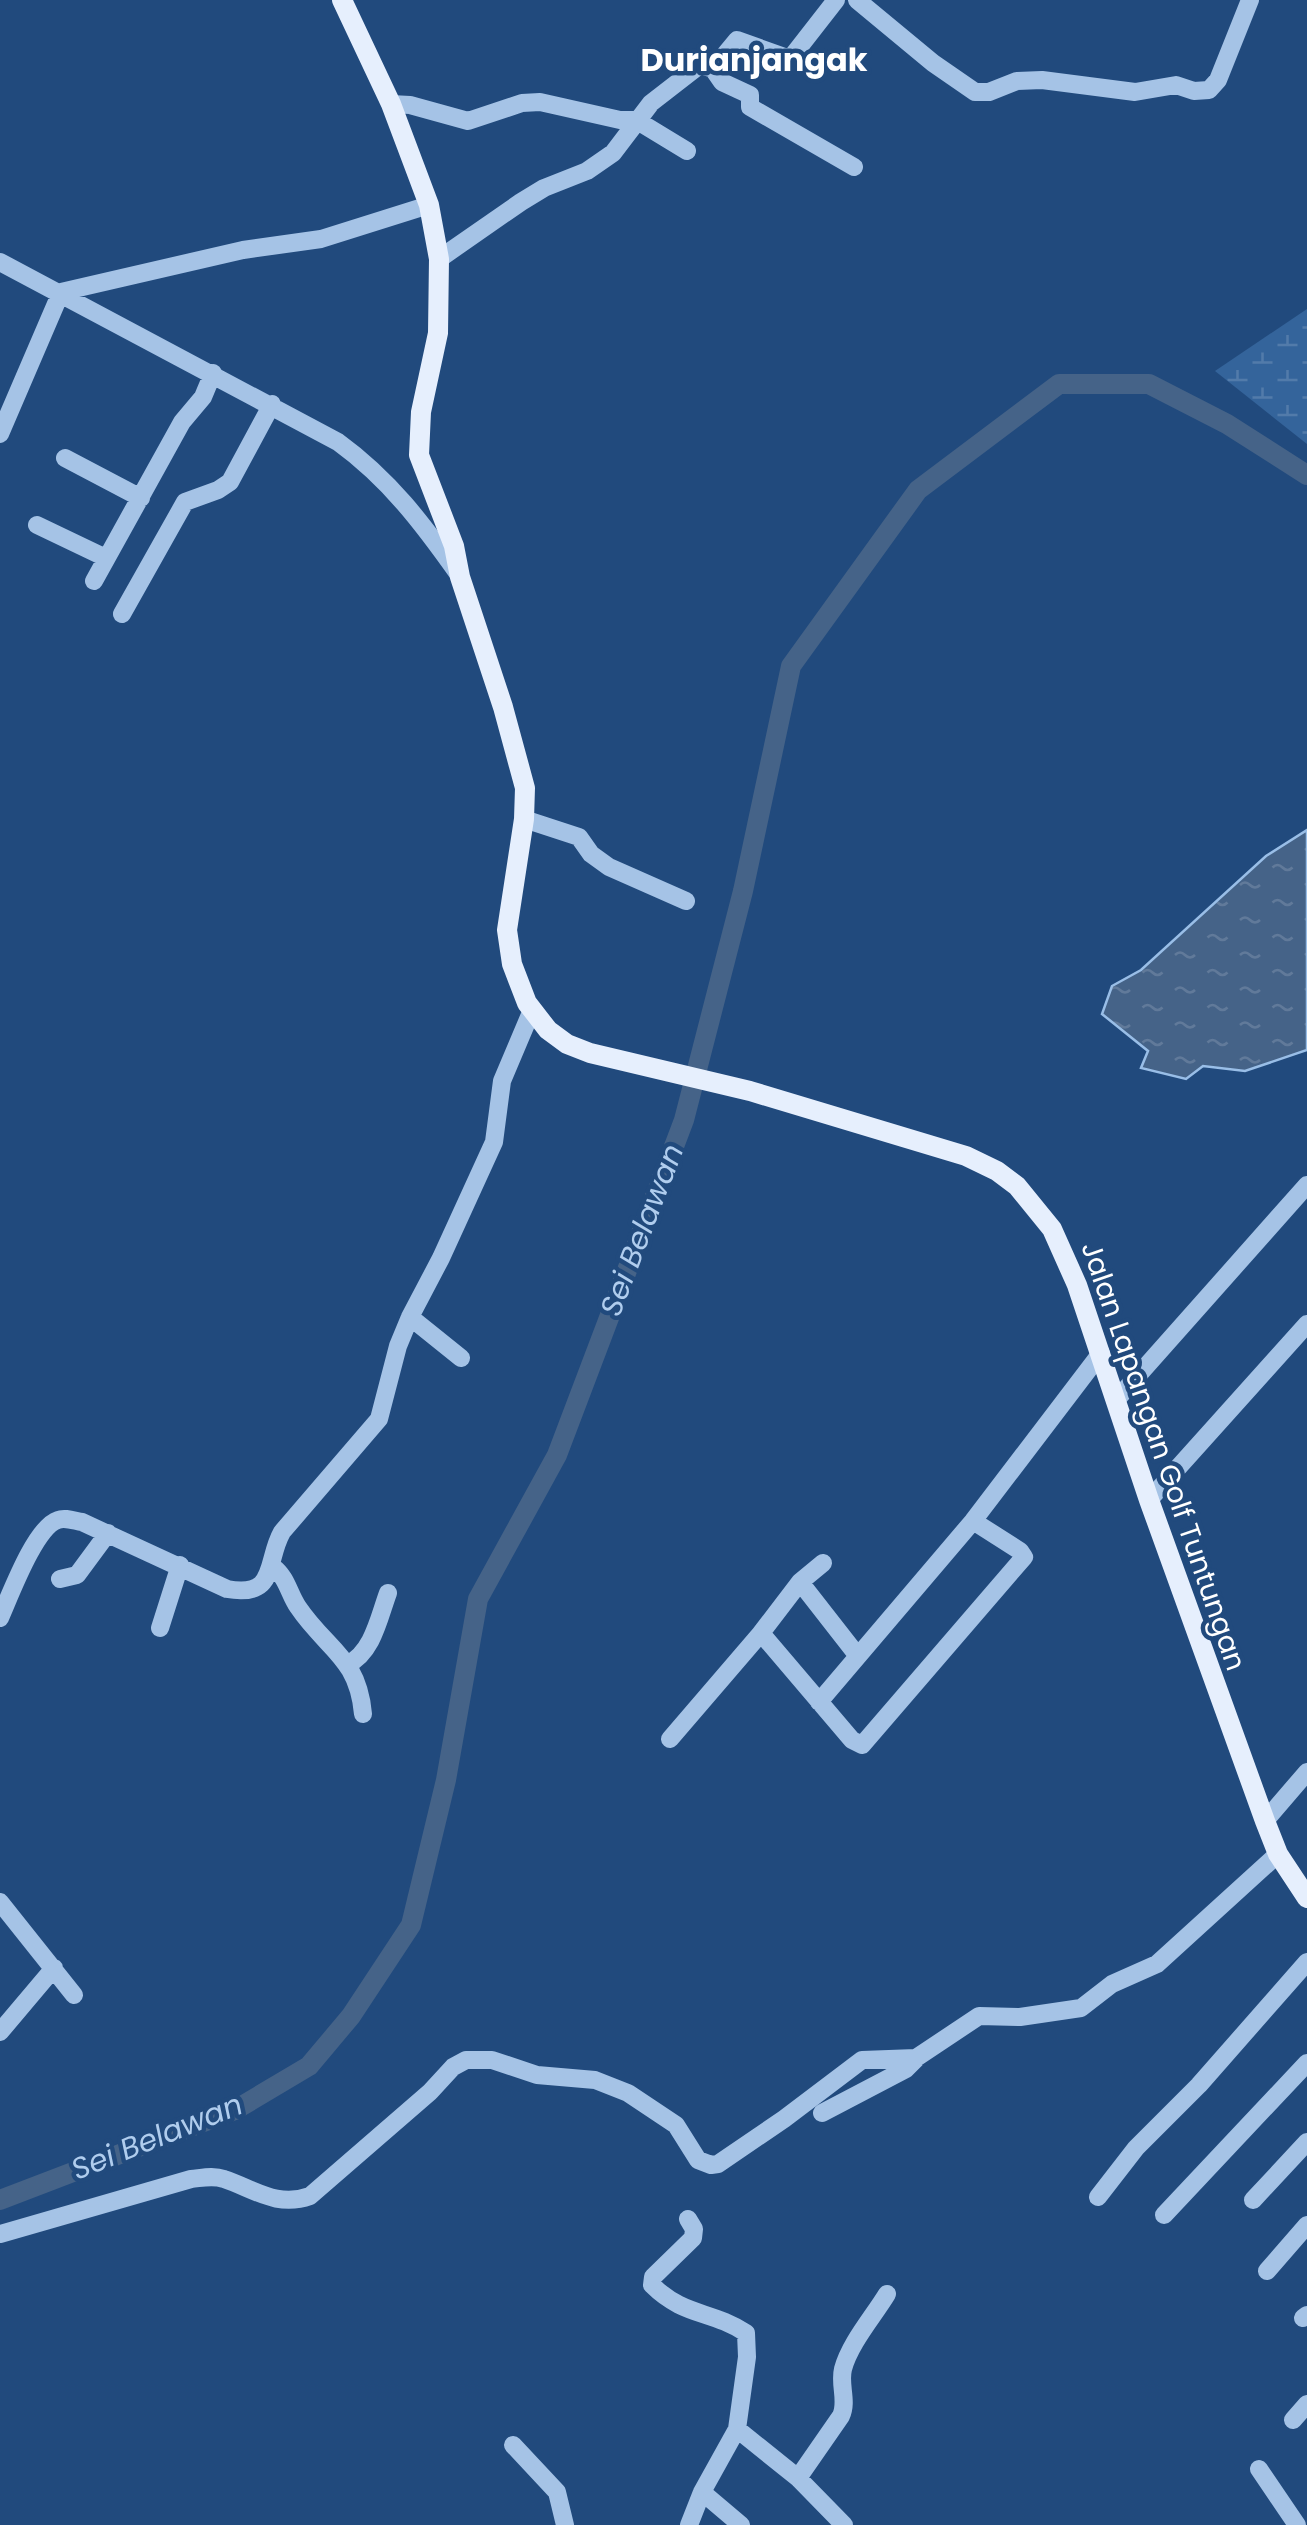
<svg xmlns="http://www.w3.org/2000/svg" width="1307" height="2525" viewBox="0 0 1307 2525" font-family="Poppins,sans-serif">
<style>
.wetland{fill:url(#wetland-marsh)}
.water{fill:url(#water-ripples);stroke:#99bee7;stroke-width:2.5}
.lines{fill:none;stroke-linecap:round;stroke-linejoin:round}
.river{stroke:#456388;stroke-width:20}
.minor{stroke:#a5c3e6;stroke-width:18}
.major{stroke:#e6effd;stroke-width:20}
.labels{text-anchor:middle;stroke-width:9;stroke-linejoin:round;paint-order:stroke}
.street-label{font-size:28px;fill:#fff;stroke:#214a7d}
.water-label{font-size:30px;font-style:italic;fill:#b0cdee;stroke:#214a7d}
.quarter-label{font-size:32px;font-weight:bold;fill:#fff;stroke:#214a7d}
</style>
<defs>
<pattern id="wetland-marsh" width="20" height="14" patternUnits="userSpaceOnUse" patternTransform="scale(2.5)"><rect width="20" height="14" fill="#34649b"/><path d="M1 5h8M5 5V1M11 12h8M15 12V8" fill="none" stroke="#527baa"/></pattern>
<pattern id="water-ripples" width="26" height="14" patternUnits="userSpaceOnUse" patternTransform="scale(2.5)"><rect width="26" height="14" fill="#456388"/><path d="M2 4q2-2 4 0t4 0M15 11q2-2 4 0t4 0" fill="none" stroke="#617a9a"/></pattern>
</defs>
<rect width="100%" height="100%" fill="#214a7d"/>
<path class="wetland" d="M 1307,309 L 1307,444 L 1215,371 Z"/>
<path class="water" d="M 1307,830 L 1307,1050 L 1245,1071 L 1203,1066 L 1186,1079 L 1141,1068 L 1148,1051 L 1102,1014 L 1112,986 L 1141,970 L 1266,856 Z"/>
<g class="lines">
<path class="river" d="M 0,2200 L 235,2110 L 309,2066 L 351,2016 L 411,1925 L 446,1780 L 478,1599 L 557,1455 L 684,1120 L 743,891 L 791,666 L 918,490 L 1059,384 L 1149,384 L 1227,424 L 1307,475"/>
<path class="minor" d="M 857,0 L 933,63 L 975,92 L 989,92 L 1017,81 L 1042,80 L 1135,92 L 1176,85 L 1194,91 L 1209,90 L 1218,80 L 1250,0
M 713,69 L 737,40 L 790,59 L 836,0
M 391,104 L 410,105 L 468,121 L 522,103 L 540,102 L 620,120 L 636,120 L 687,151
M 439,259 L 521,202 L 544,188 L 587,171 L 613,153 L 651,103 L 700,65 L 713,69 L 722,82 L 750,95 L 750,107 L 854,167
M 0,262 L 338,442 C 389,479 423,524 459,575
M 0,434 L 61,292 L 243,250 L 321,239 L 429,205
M 65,458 L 141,498
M 37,525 L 106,558
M 94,581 L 182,422 L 203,397 L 213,373
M 122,614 L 185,502 L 218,490 L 230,482 L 272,404
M 524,819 L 579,837 L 591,854 L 609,867 L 686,901
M 410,1317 L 461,1358
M 1117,1399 L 1307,1185
M 1149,1500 L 1307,1324
M 823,1563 L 800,1582 L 761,1633 L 852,1740 L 862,1745 L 1024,1557 L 1020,1551 L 973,1521
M 273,1567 C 287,1577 289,1594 298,1607 C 327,1650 358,1657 363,1714
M 60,1579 L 77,1575 L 108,1533
M 800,1582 L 857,1655
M 0,1618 C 10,1596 35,1527 58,1520 C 65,1517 75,1521 82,1522 L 227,1589 C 278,1598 265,1562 282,1532 L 379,1419 L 398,1346 L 410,1317 L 441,1258 L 494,1142 L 502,1081 L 532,1010
M 160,1628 L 180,1565
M 348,1664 C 373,1652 379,1617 388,1593
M 819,1702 L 973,1521 L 1101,1353
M 670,1739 L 761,1633
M 1265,1821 L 1307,1772
M 0,1902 L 74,1995
M 0,2032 L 54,1968
M 822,2113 L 906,2069 L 916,2059
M 1098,2197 L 1136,2148 L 1199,2085 L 1307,1962
M 1253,2200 L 1307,2142
M 1164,2215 L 1307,2063
M 688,2219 L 694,2229 L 693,2238 L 653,2277 L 652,2285 C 684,2317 711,2310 746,2333 L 747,2357 L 737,2429
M 0,2234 L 191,2179 C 202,2178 213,2175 224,2179 C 254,2189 277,2208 310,2196 L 430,2092 L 453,2067 L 466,2060 L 492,2060 L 537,2075 L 595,2080 L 628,2093 L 676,2125 L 698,2160 L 711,2165 L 718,2164 L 784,2119 L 862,2060 L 916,2058 L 979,2016 L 1020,2017 L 1081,2008 L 1112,1984 L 1157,1964 L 1278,1854
M 1267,2271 L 1307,2225
M 1303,2318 L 1307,2315
M 1293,2420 L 1307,2404
M 513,2445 L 557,2492 L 565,2525
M 1259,2469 L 1297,2525
M 798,2478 L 841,2416 C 848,2401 839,2385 843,2369 C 850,2343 873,2317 887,2294
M 702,2492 L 741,2525
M 689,2525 L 702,2492 L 737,2429 L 798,2478 L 844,2525"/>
<path class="major" d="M 342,0 L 391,104 L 429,205 L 439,259 L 438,333 L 421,412 L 419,455 L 454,546 L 460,577 L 503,707 L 525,788 L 524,819 L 507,930 L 512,964 L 527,1003 L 548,1030 L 567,1044 L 590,1053 L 750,1091 L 966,1156 L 997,1171 L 1017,1186 L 1052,1229 L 1077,1285 L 1149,1500 L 1265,1821 L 1278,1854 L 1307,1898"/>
</g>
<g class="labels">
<g class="street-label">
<text transform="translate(1164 1456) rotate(71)" y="10">Jalan Lapangan Golf Tuntungan</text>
</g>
<g class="water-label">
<text transform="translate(642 1230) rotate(-69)" y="10">Sei Belawan</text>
<text transform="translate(157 2137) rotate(-22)" y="10">Sei Belawan</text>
</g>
<g class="quarter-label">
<text x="754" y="71">Durianjangak</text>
</g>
</g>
</svg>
